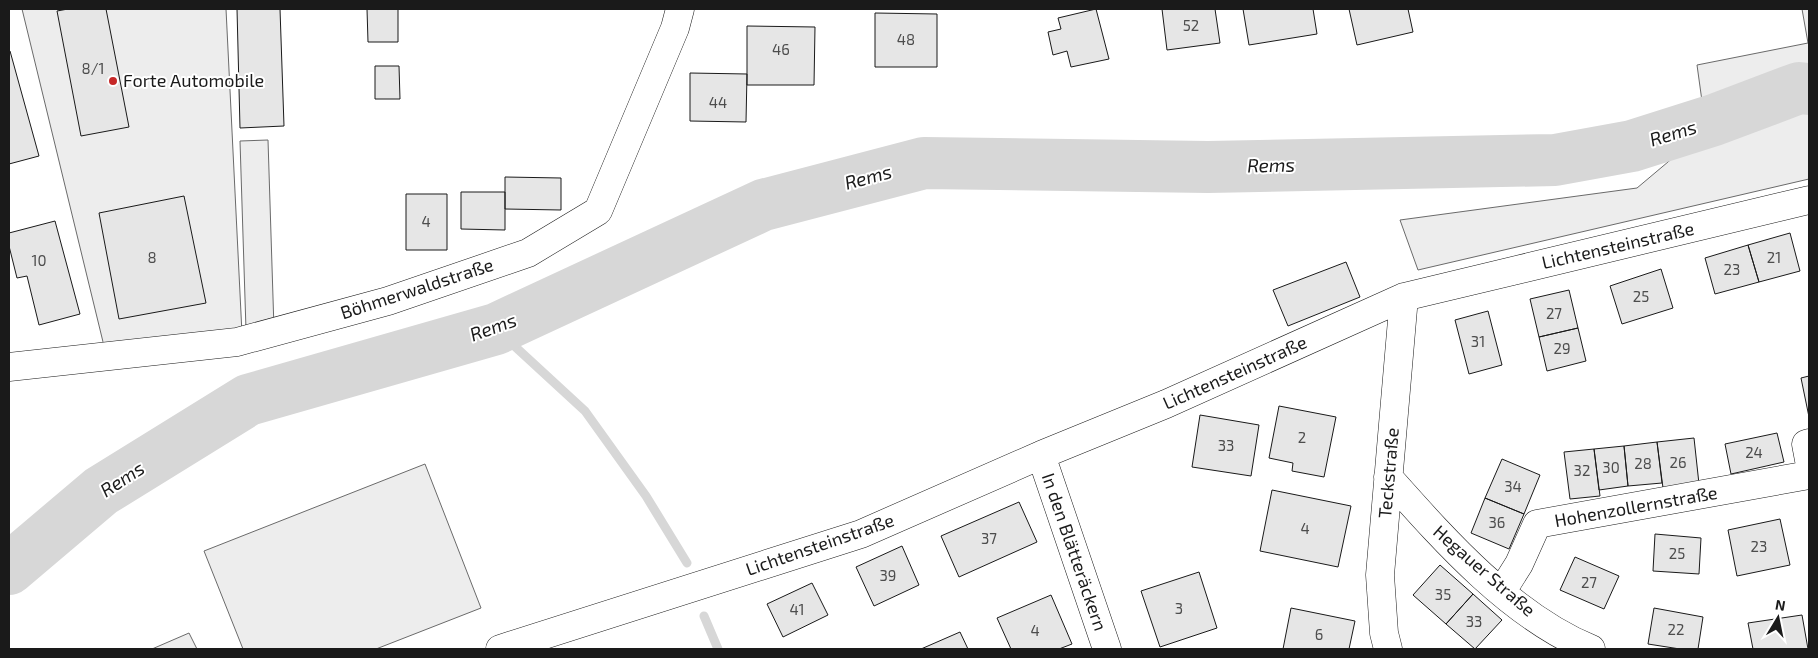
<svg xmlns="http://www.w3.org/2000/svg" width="1818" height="658" viewBox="0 0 1818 658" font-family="'Exo 2',sans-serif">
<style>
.built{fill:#ededed;stroke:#6a6a6a}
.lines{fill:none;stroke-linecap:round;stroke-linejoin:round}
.stream{stroke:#d7d7d7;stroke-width:9}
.river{stroke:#d7d7d7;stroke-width:52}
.building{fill:#e6e6e6;stroke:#1a1a1a}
.minor-casing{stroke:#1a1a1a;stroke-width:29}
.minor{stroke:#fff;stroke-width:28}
.poi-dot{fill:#c62828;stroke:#fff;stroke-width:2}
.labels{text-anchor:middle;stroke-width:4;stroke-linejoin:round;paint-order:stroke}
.number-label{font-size:15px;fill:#4d4d4d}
.poi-label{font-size:18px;fill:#1a1a1a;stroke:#fff;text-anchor:start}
.street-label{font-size:18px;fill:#1a1a1a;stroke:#fff}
.water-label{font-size:19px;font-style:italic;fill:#1a1a1a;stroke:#fff}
</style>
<rect width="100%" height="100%" fill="#fff"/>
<path class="built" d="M 22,9 L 226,9 L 242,334 L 104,346 Z
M 1802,9 L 1809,9 L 1809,179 L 1418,270 L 1400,220 L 1637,188 L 1706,130 L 1697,65 L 1808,43 Z
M 268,140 L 274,329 L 246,330 L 240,141 Z
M 425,464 L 481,608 L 376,649 L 243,649 L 204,551 Z
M 189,633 L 197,649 L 152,649 Z"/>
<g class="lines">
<path class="stream" d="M 921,143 L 924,163
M 496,329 L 585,411 L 646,496 L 687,563
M 704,616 L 718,649"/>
<path class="river" d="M 9,569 L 101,491 L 248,400 L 496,329 L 763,205 L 924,163 L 1208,167 L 1555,160 L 1632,146 L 1714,120 L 1799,88 L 1809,89"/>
</g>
<path class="building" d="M 68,9 L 106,9 L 129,127 L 81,136 L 57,11 Z
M 237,9 L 280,9 L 284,126 L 240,128 Z
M 367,9 L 398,9 L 398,42 L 368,42 Z
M 1096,9 L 1109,59 L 1071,67 L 1067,51 L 1053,55 L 1048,32 L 1061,29 L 1058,18 Z
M 1162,9 L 1215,9 L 1220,43 L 1167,50 Z
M 1243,9 L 1313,9 L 1317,34 L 1249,45 Z
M 1349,9 L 1408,9 L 1413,32 L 1357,45 Z
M 875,13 L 937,14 L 937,67 L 875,67 Z
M 747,26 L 815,27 L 814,85 L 747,85 Z
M 10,51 L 39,156 L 9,164 L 9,52 Z
M 375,66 L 399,66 L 400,99 L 375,99 Z
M 690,73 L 747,74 L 746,122 L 690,121 Z
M 505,177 L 561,178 L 561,210 L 505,209 Z
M 461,192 L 505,192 L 505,230 L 461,229 Z
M 406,194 L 447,194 L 447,250 L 406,250 Z
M 184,196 L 206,303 L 119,319 L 99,213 Z
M 55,221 L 80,314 L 39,325 L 27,276 L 17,278 L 9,246 L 9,233 Z
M 1790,233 L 1800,271 L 1759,282 L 1748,245 Z
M 1748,245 L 1759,282 L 1715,294 L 1705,258 Z
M 1346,262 L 1360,297 L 1288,326 L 1273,290 Z
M 1661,269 L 1673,308 L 1622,324 L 1610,286 Z
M 1569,290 L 1578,328 L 1539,337 L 1530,299 Z
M 1488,311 L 1502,365 L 1469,374 L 1455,320 Z
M 1578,328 L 1586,361 L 1547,371 L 1539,337 Z
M 1809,376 L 1809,417 L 1801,378 Z
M 1279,406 L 1336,417 L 1324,477 L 1292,471 L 1293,463 L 1269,458 Z
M 1200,415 L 1259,425 L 1251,476 L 1192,467 Z
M 1777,433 L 1784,462 L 1731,474 L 1725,444 Z
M 1694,438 L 1699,484 L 1663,488 L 1657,442 Z
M 1657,442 L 1662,483 L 1628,486 L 1624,446 Z
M 1624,446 L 1628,486 L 1599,490 L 1594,449 Z
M 1594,449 L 1600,496 L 1570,499 L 1564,452 Z
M 1502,459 L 1540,475 L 1524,514 L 1485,498 Z
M 1272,490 L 1351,506 L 1338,567 L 1260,551 Z
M 1485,498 L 1524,514 L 1509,549 L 1471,533 Z
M 1019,502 L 1037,542 L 959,577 L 941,536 Z
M 1780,519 L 1790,565 L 1737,576 L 1728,530 Z
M 1655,534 L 1701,538 L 1699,574 L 1653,571 Z
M 902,546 L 919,585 L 874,606 L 856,567 Z
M 1575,557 L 1619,576 L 1604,609 L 1560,590 Z
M 1440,565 L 1473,594 L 1446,624 L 1413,595 Z
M 1199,572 L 1217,628 L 1160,647 L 1141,591 Z
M 812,583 L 828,615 L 783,637 L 767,604 Z
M 1473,594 L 1502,620 L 1475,649 L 1446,624 Z
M 1051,595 L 1072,644 L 1059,649 L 1011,649 L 997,618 Z
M 1291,608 L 1355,621 L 1349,649 L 1283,649 Z
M 1654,608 L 1703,617 L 1698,649 L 1680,649 L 1648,644 Z
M 1802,615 L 1808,649 L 1753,649 L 1748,623 Z
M 960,632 L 968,649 L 921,649 Z"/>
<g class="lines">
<defs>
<path id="minor" d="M 9,367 L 237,342 L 388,301 L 528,253 L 598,211 L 675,28 L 680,9
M 1809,443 L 1806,444 L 1809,460
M 1041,455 L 1107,649
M 1388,477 C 1445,541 1511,616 1591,649
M 1502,591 L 1519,564 L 1537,524 L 1809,475
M 500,649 L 861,534 L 1041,455 L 1166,404 L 1404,297 L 1809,200
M 1388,649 L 1384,633 L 1380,575 L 1404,297"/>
</defs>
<use href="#minor" class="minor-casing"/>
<use href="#minor" class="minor"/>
</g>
<circle class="poi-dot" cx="113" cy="81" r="5"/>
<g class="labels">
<g class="number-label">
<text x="1191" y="31">52</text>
<text x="906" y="45">48</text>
<text x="781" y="55">46</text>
<text x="93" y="74">8/1</text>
<text x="718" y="108">44</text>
<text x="426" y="227">4</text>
<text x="152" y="263">8</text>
<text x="1774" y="263">21</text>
<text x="39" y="266">10</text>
<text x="1732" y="275">23</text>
<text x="1641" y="302">25</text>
<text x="1554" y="319">27</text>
<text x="1478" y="347">31</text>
<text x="1562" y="354">29</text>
<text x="1302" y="443">2</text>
<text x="1226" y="451">33</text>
<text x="1754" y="458">24</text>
<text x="1678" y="468">26</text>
<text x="1643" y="469">28</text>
<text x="1611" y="473">30</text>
<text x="1582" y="476">32</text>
<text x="1513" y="492">34</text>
<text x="1497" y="528">36</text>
<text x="1305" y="534">4</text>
<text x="989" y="544">37</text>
<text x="1759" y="552">23</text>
<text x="1677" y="559">25</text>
<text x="888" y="581">39</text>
<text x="1589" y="588">27</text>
<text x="1443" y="600">35</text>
<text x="1179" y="614">3</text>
<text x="797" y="615">41</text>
<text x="1474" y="627">33</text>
<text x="1676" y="635">22</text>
<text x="1035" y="636">4</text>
<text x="1319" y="640">6</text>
</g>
<g class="poi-label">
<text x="123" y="87">Forte Automobile</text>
</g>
<g class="street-label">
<text transform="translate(1618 246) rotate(-13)" y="6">Lichtensteinstraße</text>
<text transform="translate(417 289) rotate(-18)" y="6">Böhmerwaldstraße</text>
<text transform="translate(1235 373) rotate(-24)" y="6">Lichtensteinstraße</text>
<text transform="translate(1389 473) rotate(-85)" y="6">Teckstraße</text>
<text transform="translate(1636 507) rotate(-10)" y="6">Hohenzollernstraße</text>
<text transform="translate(820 545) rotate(-19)" y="6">Lichtensteinstraße</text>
<text transform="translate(1074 552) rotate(71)" y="6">In den Blätteräckern</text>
<text transform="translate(1484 571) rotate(41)" y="6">Hegauer Straße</text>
</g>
<g class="water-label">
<text transform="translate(1673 133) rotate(-17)" y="7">Rems</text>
<text transform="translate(1271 165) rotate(-1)" y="7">Rems</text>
<text transform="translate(868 177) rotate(-15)" y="7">Rems</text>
<text transform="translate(493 327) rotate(-20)" y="7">Rems</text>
<text transform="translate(122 479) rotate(-33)" y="7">Rems</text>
</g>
</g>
<rect width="1818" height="658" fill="none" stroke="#1a1a1a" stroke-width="20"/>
<g transform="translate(1778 618) rotate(10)" stroke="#ffffff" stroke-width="4" paint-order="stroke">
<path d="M0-4L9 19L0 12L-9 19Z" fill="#1a1a1a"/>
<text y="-8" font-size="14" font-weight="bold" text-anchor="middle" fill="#1a1a1a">N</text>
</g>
</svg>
